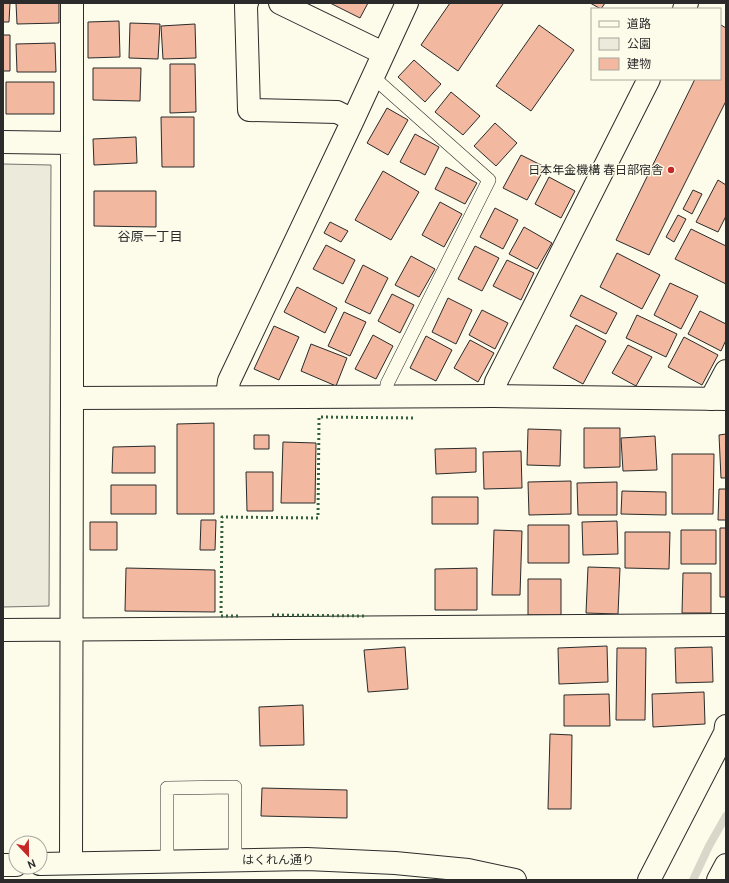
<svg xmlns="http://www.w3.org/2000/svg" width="729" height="883" viewBox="0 0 729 883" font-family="Cabin,'Noto Sans JP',sans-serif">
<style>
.green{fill:#ecebdb;stroke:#74746e}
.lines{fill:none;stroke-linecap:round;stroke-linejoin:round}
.stream{stroke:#d8d7c9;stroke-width:8}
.building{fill:#f2b8a0;stroke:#2b2b2b}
.service-casing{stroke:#2b2b2b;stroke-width:14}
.minor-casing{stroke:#2b2b2b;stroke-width:24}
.tertiary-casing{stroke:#2b2b2b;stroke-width:24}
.service{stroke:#fdfbea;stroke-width:13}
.minor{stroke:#fdfbea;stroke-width:22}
.tertiary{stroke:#fdfbea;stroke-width:22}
.hedge{stroke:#34623c;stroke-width:3;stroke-dasharray:2 3;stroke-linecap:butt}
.poi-dot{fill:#c62828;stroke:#fdfbea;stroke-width:1.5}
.labels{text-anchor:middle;stroke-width:3;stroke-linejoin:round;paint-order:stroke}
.poi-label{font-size:12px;fill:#2b2b2b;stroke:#fdfbea;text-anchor:end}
.street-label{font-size:12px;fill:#2b2b2b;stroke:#fdfbea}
.neighbourhood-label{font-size:13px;fill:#2b2b2b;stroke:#fdfbea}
</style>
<rect width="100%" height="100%" fill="#fdfbea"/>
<path class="green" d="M 3,164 L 51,165 L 49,606 L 3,607 Z"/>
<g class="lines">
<path class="stream" d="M 693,880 L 709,846 L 726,816"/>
</g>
<path class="building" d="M 3,3 L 10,3 L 9,22 L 3,22 Z
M 16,3 L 59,3 L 59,23 L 17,24 Z
M 330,3 L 368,3 L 360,18 Z
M 450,3 L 502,3 L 503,4 L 458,71 L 421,45 Z
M 590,3 L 605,3 L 601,9 Z
M 119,21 L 120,57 L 88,58 L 88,22 Z
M 130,23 L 160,24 L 158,59 L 129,58 Z
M 195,24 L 196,58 L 163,59 L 161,26 Z
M 539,25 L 574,50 L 531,111 L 496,86 Z
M 721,25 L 726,28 L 726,101 L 649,255 L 616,240 L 695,79 L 720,79 L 720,28 Z
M 3,35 L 10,35 L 10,71 L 3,71 Z
M 55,43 L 56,72 L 17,72 L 16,44 Z
M 414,60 L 441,84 L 425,102 L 398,77 Z
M 170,64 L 195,64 L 196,112 L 170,113 Z
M 93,68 L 141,68 L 140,101 L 93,100 Z
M 6,82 L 54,82 L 54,114 L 6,114 Z
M 451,92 L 480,116 L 463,135 L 435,112 Z
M 387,108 L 408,120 L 388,155 L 367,143 Z
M 161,117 L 194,117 L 194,167 L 162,167 Z
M 495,123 L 517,143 L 496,166 L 474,146 Z
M 415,134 L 439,147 L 425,175 L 400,162 Z
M 136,137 L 137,163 L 94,165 L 93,139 Z
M 521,155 L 545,167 L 527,200 L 503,188 Z
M 446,167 L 477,183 L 465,204 L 435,189 Z
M 383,171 L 419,192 L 391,240 L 355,220 Z
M 549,177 L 575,191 L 561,218 L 535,204 Z
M 718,180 L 726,185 L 726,216 L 718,232 L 696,222 Z
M 693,190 L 702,194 L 692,214 L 683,209 Z
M 94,191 L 156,191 L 156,227 L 94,226 Z
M 440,202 L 462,214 L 444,247 L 422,235 Z
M 495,208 L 518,220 L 503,249 L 480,237 Z
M 678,215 L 686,219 L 674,242 L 666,237 Z
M 330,222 L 348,231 L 341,242 L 324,233 Z
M 524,227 L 552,243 L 537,269 L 509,254 Z
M 691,229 L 726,246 L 726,284 L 675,259 Z
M 326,245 L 355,260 L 343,284 L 313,269 Z
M 475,246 L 499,258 L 482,291 L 458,279 Z
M 617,253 L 660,275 L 642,309 L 600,287 Z
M 411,256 L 435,269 L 419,297 L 395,285 Z
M 507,260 L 534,273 L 521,300 L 493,286 Z
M 363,265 L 388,278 L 370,314 L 345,302 Z
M 670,283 L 698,296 L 681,329 L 654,315 Z
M 297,287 L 337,308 L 325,333 L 284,312 Z
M 392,294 L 414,305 L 400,333 L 378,321 Z
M 581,295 L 617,313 L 606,334 L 570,316 Z
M 448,298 L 472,310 L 456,344 L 432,332 Z
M 482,310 L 508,323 L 495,349 L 469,335 Z
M 700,311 L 726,324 L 726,340 L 721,351 L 688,334 Z
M 344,312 L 366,322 L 350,356 L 328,346 Z
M 637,315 L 677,334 L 666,357 L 626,338 Z
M 576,325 L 606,341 L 583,384 L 553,368 Z
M 274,326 L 299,337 L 279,380 L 254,369 Z
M 373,335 L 393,346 L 376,379 L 355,369 Z
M 426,336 L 452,350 L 436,381 L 410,368 Z
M 684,337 L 718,355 L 702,385 L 668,367 Z
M 470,340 L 494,353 L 478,382 L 454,368 Z
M 311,344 L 347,358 L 336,386 L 301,371 Z
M 628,345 L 652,357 L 636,386 L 612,373 Z
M 214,423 L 214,514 L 177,514 L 177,424 Z
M 584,428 L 620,428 L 620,467 L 584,468 Z
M 528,429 L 561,430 L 560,466 L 527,465 Z
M 726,434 L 726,478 L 721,478 L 719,435 Z
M 254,435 L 269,435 L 269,449 L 254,449 Z
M 655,436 L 657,470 L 623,471 L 621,438 Z
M 283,442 L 316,443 L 315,503 L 281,503 Z
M 155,446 L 155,473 L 112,473 L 113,447 Z
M 476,448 L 476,472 L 436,474 L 435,449 Z
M 521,451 L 522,488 L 484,489 L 483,452 Z
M 672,454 L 714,454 L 713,514 L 672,514 Z
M 246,472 L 273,472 L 273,511 L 247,511 Z
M 571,481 L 571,514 L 529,515 L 528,482 Z
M 617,482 L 617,515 L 578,515 L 577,483 Z
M 111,485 L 156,485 L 156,514 L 111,514 Z
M 719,489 L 726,489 L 726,520 L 718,520 Z
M 622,491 L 666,492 L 666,515 L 621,514 Z
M 432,497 L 478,497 L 478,524 L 432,524 Z
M 201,520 L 216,520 L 215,550 L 200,550 Z
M 617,521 L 618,554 L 583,555 L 582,522 Z
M 90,522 L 117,522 L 117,550 L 90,550 Z
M 528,525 L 569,525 L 569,563 L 528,563 Z
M 720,528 L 726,528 L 726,597 L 720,597 Z
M 494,530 L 522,531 L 520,595 L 492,595 Z
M 681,530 L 716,530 L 716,564 L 681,564 Z
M 625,532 L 670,532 L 669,569 L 625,568 Z
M 588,567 L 620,568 L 618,614 L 586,613 Z
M 126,568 L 215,570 L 215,612 L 125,611 Z
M 477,568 L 477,610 L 435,610 L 435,569 Z
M 683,573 L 711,573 L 711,613 L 682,613 Z
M 528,579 L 561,579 L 561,615 L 528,615 Z
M 607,646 L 608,682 L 559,684 L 558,648 Z
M 405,647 L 408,689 L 368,692 L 364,650 Z
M 712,647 L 713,682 L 676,683 L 675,648 Z
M 617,648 L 646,648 L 645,720 L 616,720 Z
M 704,692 L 705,724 L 653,727 L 652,694 Z
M 609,694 L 610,726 L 564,726 L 564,695 Z
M 303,705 L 304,745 L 260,746 L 259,707 Z
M 550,734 L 572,735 L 571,809 L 548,809 Z
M 262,788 L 347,790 L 347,818 L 261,816 Z"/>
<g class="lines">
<defs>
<path id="service" d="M 373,77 L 489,180 L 387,384 L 386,396
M 167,861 L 167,788 L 235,787 L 235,860"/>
<path id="minor" d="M 247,3 L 246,6 L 249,110 L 337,112 L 353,120
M 280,3 L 383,53
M 684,9 L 687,3
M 3,142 L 72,143
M 227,396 L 229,381 L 353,120 L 407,3
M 494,396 L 496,382 L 649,79
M 711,399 L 726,371
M 3,630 L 726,625
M 71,863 L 72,398 L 72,3
M 649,880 L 725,733 L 726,726"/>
<path id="tertiary" d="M 72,398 L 494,396 L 726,399
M 40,864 L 307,859 L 395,863 L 468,870 L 515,880
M 3,865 L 16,865
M 718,880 L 726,865"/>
</defs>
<use href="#service" class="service-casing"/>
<use href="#minor" class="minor-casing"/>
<use href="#tertiary" class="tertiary-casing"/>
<use href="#service" class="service"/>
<use href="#minor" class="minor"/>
<use href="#tertiary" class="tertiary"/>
<path class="hedge" d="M 272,615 L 366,616
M 238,616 L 221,616 L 222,517 L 318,518 L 319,417 L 415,418"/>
</g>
<circle class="poi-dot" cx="671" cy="170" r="4"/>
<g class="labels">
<g class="poi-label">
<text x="663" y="174">日本年金機構 春日部宿舎</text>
</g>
<g class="street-label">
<text x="278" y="864">はくれん通り</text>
</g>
<g class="neighbourhood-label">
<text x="150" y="241">谷原一丁目</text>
</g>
</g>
<rect width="729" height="883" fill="none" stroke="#2b2b2b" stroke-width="8"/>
<rect x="591" y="8" width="130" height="72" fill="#fdfbea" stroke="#a9a89e"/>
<rect x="599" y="21" width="20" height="6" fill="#fdfbea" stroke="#a9a89e"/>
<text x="627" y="28" font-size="12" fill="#2b2b2b">道路</text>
<rect x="599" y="38" width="20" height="12" fill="#ecebdb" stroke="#a9a89e"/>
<text x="627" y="48" font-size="12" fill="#2b2b2b">公園</text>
<rect x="599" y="58" width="20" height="12" fill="#f2b8a0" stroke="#a9a89e"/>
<text x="627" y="68" font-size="12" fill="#2b2b2b">建物</text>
<g transform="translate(28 855) rotate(158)"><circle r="19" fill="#fdfbea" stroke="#a9a89e"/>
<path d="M0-3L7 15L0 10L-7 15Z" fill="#c62828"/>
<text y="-6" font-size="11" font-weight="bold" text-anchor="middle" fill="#2b2b2b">N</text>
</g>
</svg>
